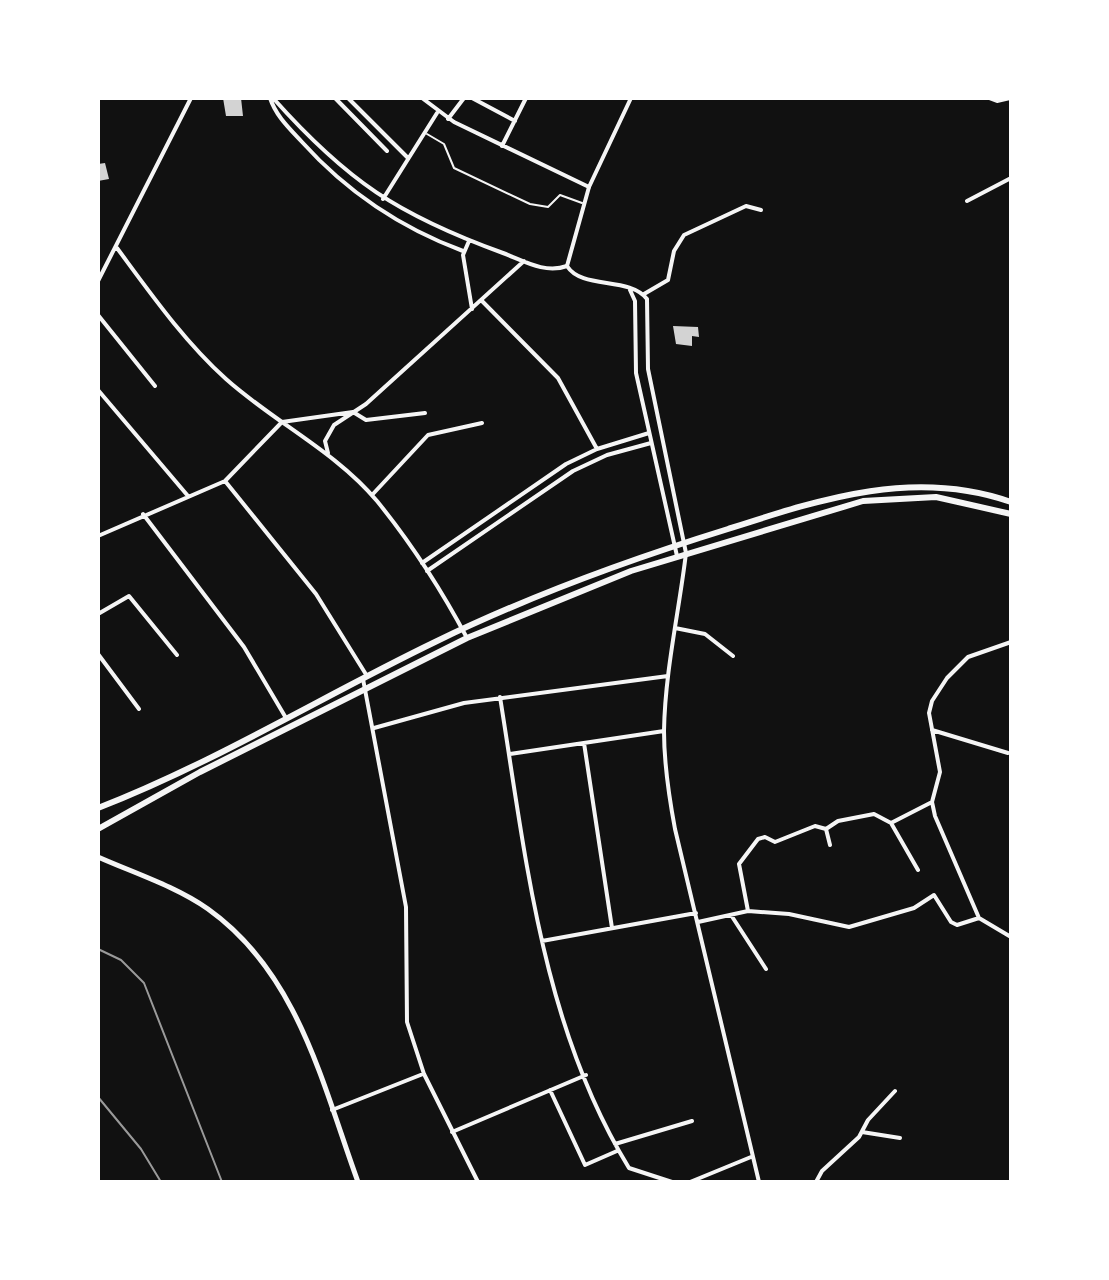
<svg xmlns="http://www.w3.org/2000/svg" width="1109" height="1280" viewBox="0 0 1109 1280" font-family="'Asap Condensed',sans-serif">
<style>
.building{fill:#d3d3d3}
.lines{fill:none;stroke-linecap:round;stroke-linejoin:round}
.service{stroke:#f5f5f5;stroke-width:2}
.minor{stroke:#f5f5f5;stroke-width:4}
.tertiary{stroke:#f5f5f5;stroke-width:4}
.secondary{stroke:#f5f5f5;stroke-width:5}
.primary{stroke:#f5f5f5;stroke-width:6}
.rail{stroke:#9a9a9a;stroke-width:2}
</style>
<rect width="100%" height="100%" fill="#111"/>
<path class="building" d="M 223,98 L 241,98 L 243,116 L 226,116 Z
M 105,163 L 109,179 L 98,181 L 98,164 Z
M 673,326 L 698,327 L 699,337 L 692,336 L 692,346 L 676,344 Z"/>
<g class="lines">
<path class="service" d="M 427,134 L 444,144 L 454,168 L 530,204 L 548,207 L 560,195 L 582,203"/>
<path class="minor" d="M 270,98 C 276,116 289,128 302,142 C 347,192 401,228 463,251
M 273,98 C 347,181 398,215 503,253 C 524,261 545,274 567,266
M 335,98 L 387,151
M 348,98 L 408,158
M 422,98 L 454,122 L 589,187
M 472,98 L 515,121
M 989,98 L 997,101 L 1010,98
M 448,119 L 464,98
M 502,146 L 526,98
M 383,199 L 437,113
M 967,201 L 1011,178
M 469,241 L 463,255 L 472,309
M 117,248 C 151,294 184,341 226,379 C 274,422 335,451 377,501 C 411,543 442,591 467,638
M 98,281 L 191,98
M 644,294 L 668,280 L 674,251 L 684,235 L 746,206 L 761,210
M 481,300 L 558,378 L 597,449
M 98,315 L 155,386
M 98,390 L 188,496
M 328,453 L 325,441 L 334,425 L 366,404 L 524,261
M 225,481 L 316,594 L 367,676
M 372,495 L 428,435 L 482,423
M 143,514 L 244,647 L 286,718
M 98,536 L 225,481 L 282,422 L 353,412 L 366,420 L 425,413
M 686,553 C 679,612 665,671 664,731 C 664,764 669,797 675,829 L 759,1182
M 422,563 L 566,464 L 597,449 L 649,433
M 427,571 L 573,471 L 607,455 L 651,443
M 98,614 L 129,596 L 177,655
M 675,628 L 705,634 L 733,656
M 1011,642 L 968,657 L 947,678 L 932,701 L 929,713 L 940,772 L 932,802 L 935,816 L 979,918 L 1011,937
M 98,654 L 139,709
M 363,679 L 406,907 L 407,1022 L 424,1074 L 478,1182
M 500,697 C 526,858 542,1026 629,1168 L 672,1182
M 374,728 L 464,703 L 668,676
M 932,730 L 1008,753
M 584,743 L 612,928
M 510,754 L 664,731
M 830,845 L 826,829 L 838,821 L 874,814 L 891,823
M 918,870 L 891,823 L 932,802
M 748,911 L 739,864 L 758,839 L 765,837 L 775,842 L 815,826 L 826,829
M 731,915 L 766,969
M 698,922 L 748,911 L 789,914 L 849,927 L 914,908 L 934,895 L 951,922 L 957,925 L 979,918
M 542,941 L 696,913
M 550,1090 L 585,1165 L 617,1151
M 332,1110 L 423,1074
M 452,1132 L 586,1075
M 862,1132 L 900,1138
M 615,1144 L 692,1121
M 690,1182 L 751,1157
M 816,1182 L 822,1171 L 859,1137 L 868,1120 L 895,1091"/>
<path class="tertiary" d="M 631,98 L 589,187 L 567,266 C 582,290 629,276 647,299 L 648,369 L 686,553
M 630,290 L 635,301 L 636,373 L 677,556"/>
<path class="secondary" d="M 98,857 C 134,873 175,886 208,909 C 298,973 322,1083 358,1182"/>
<path class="primary" d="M 98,808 C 214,763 323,696 435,642 C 529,596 628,560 728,529 C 821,499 914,468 1011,502
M 98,829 L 200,772 L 467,638 L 631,571 L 863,501 L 936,497 L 1011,514"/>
<path class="rail" d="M 98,949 L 121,960 L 144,983 L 222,1182
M 98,1097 L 141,1149 L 161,1182"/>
</g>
<rect width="1109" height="1280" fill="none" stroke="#ffffff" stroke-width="200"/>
</svg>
